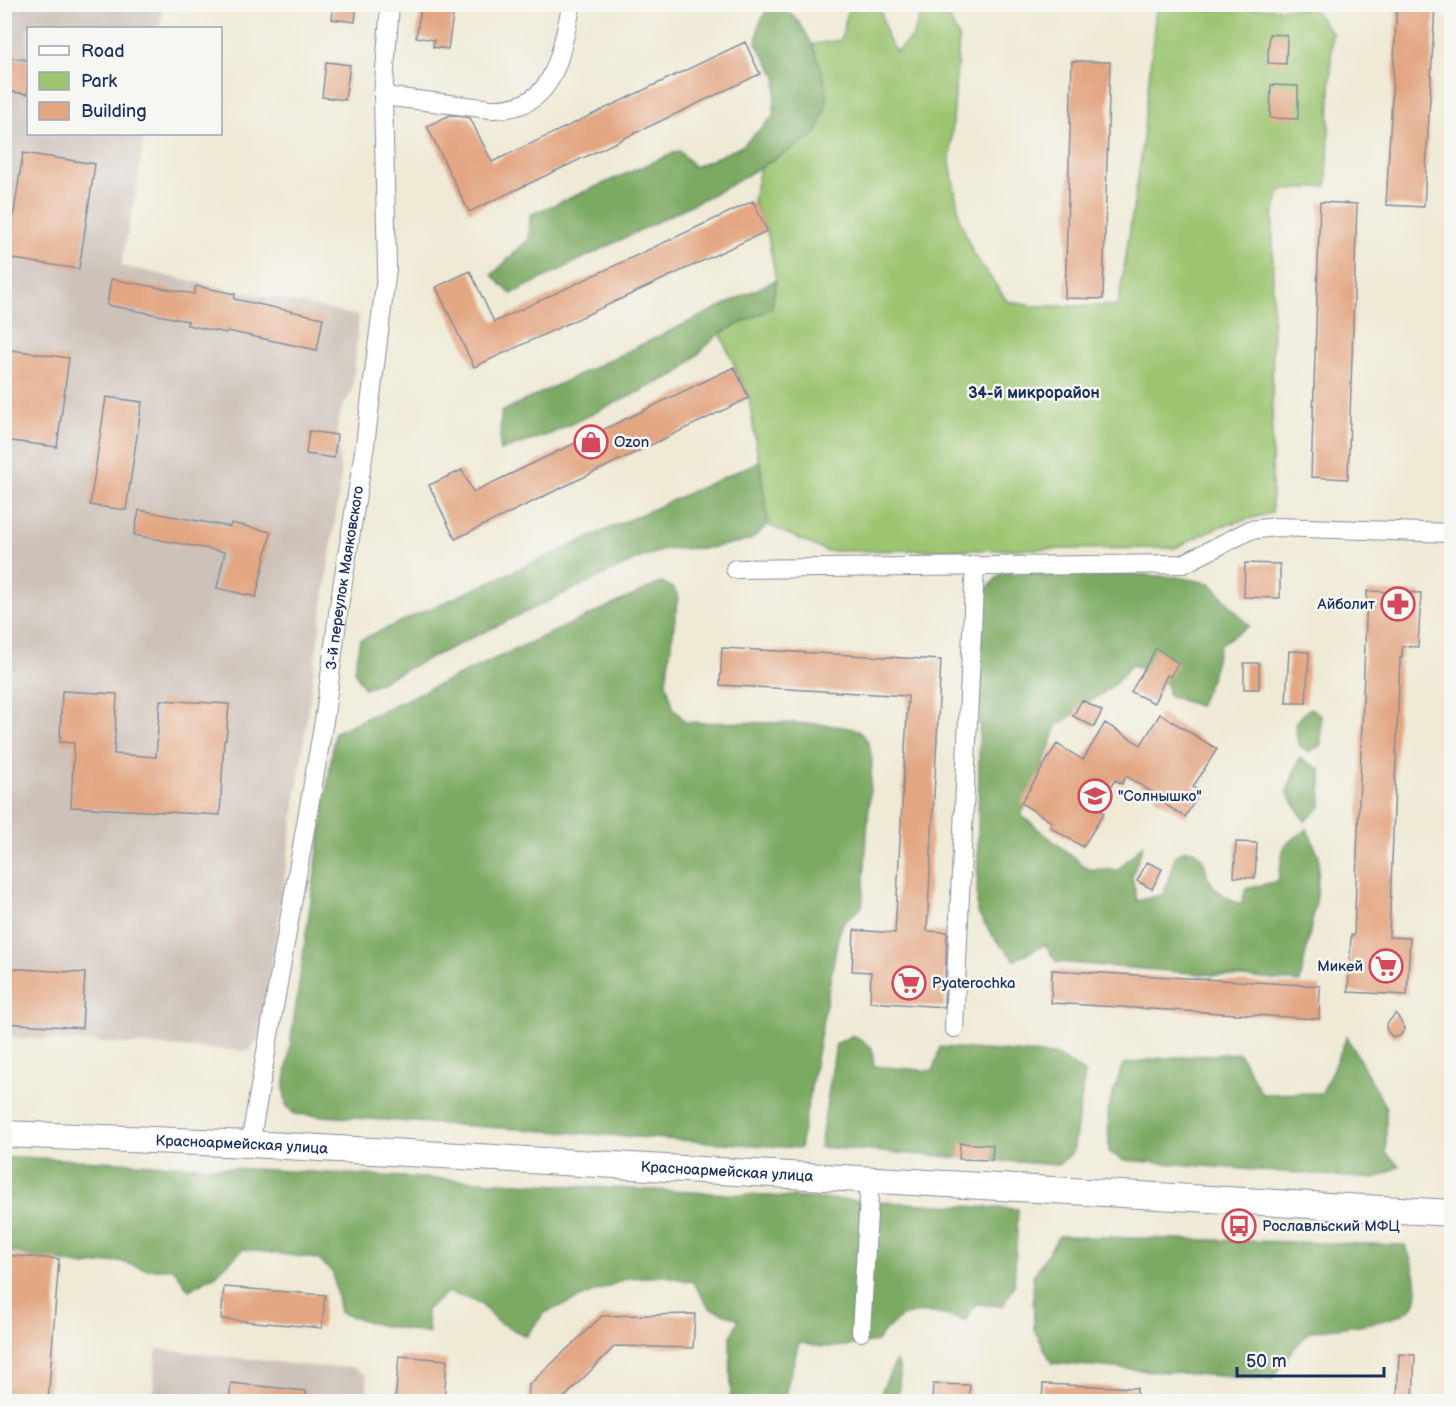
<svg xmlns="http://www.w3.org/2000/svg" width="1456" height="1406" viewBox="0 0 1456 1406" font-family="'Balsamiq Sans',sans-serif">
<style>
.industrial{fill:#cdc2b9}
.green{fill:#9cc571;stroke:#5c7a68;stroke-width:1.5}
.forest{fill:#7daa63;stroke:#4c6c60;stroke-width:1.5}
.building{fill:#e3a682}
.lines{fill:none;stroke-linecap:round;stroke-linejoin:round}
.minor-casing{stroke:#858c9a;stroke-width:20}
.secondary-casing{stroke:#858c9a;stroke-width:28}
.minor{stroke:#fff;stroke-width:18}
.secondary{stroke:#fff;stroke-width:26}
.labels{text-anchor:middle;stroke-width:5;stroke-linejoin:round;paint-order:stroke}
.poi-label{font-size:15px;fill:#1b2f5e;stroke:#f6f6f2;text-anchor:start}
.street-label{font-size:15px;fill:#1b2f5e;stroke:#f6f6f2}
.neighbourhood-label{font-size:16px;font-weight:bold;fill:#1b2f5e;stroke:#f6f6f2}
</style>
<rect width="100%" height="100%" fill="#f6f6f2"/>
<filter id="ink" filterUnits="userSpaceOnUse"><feTurbulence type="fractalNoise" baseFrequency=".0167" numOctaves="2"/><feDisplacementMap in="SourceGraphic" scale="12" xChannelSelector="R" yChannelSelector="G"/><feConvolveMatrix kernelMatrix="1 2 1 2 8 2 1 2 1" color-interpolation-filters="sRGB"/></filter>
<filter id="wash" filterUnits="userSpaceOnUse"><feTurbulence type="fractalNoise" baseFrequency=".008" numOctaves="4" result="noise"/><feDisplacementMap in="SourceGraphic" scale="24" xChannelSelector="R" yChannelSelector="G"/><feGaussianBlur stdDeviation="1.35" result="paint"/><feColorMatrix in="noise" values="0 0 0 0 0 0 0 0 0 0 0 0 0 0 0 0 0 1.4 0 .05"/><feComposite in="paint" operator="in"/></filter>
<g filter="url(#wash)">
<rect width="100%" height="100%" fill="#efead5"/>
<path class="industrial" d="M 4,5 L 164,5 L 160,28 L 28,28 L 28,134 L 144,134 L 138,180 L 121,266 L 359,316 L 352,392 L 342,407 L 337,429 L 341,477 L 275,947 L 258,1039 L 250,1051 L 5,1037 Z
M 157,1349 L 321,1367 L 353,1367 L 367,1376 L 368,1401 L 152,1402 Z"/>
<path class="green" d="M 873,5 L 881,11 L 887,38 L 896,52 L 913,36 L 923,6 L 943,6 L 959,38 L 950,162 L 960,220 L 973,253 L 1007,301 L 1032,306 L 1118,306 L 1141,158 L 1156,9 L 1312,8 L 1332,33 L 1327,186 L 1280,191 L 1273,217 L 1272,513 L 1218,527 L 1175,548 L 826,551 L 768,525 L 749,398 L 720,333 L 772,308 L 776,279 L 767,231 L 753,201 L 760,168 L 816,134 L 827,100 L 813,44 L 841,40 L 849,6 Z"/>
<path class="forest" d="M 769,5 C 803,4 825,70 827,98 C 828,108 819,124 816,134 L 727,187 L 511,294 L 492,275 L 529,239 L 530,215 L 679,151 L 695,167 L 742,146 L 773,117 L 777,77 L 756,43 L 759,24 Z
M 776,280 L 772,308 L 720,333 L 678,373 L 550,434 L 500,451 L 501,412 Z
M 760,461 L 768,525 L 750,540 L 709,548 L 667,549 L 637,559 L 365,689 L 354,671 L 360,640 Z
M 1001,573 L 1130,574 L 1176,577 L 1210,583 L 1249,626 L 1220,644 L 1211,679 L 1199,706 L 1169,696 L 1166,683 L 1132,664 L 1114,685 L 1057,726 L 1037,781 L 1021,815 L 1088,869 L 1118,870 L 1143,844 L 1132,877 L 1137,901 L 1164,894 L 1175,856 L 1185,850 L 1196,851 C 1210,867 1203,869 1210,881 C 1217,893 1230,899 1241,905 L 1246,889 L 1278,881 L 1284,846 L 1307,829 L 1319,856 L 1317,896 L 1300,982 L 1056,962 L 1045,944 L 1015,960 L 995,939 L 977,912 L 981,610 L 985,591 Z
M 662,582 L 674,589 L 678,596 L 666,682 L 673,707 L 685,722 C 716,724 842,719 860,732 C 870,740 870,750 872,761 L 862,907 L 843,923 L 838,937 L 800,1148 L 294,1114 L 286,1105 L 284,1089 L 335,732 Z
M 1310,708 L 1321,715 L 1321,745 L 1308,752 L 1298,744 L 1295,723 Z
M 1299,758 L 1321,770 L 1321,807 L 1305,821 L 1287,792 Z
M 853,1035 L 872,1048 L 874,1066 L 933,1071 L 940,1047 L 1057,1055 L 1085,1073 L 1073,1152 L 1058,1165 L 820,1147 L 836,1044 Z
M 1347,1037 L 1386,1108 L 1386,1153 L 1400,1166 L 1375,1179 L 1123,1160 L 1109,1152 L 1108,1108 L 1123,1064 L 1163,1058 L 1239,1053 L 1262,1094 L 1322,1093 Z
M 21,1157 L 1018,1209 L 1014,1286 L 1003,1306 L 975,1304 L 966,1320 C 925,1311 904,1303 877,1341 C 850,1346 825,1351 799,1342 L 783,1402 L 725,1401 L 731,1395 L 730,1338 L 739,1319 L 709,1308 L 693,1282 L 666,1276 L 628,1278 L 544,1313 L 526,1336 L 496,1321 L 480,1303 L 448,1292 L 426,1310 L 429,1333 L 379,1325 L 340,1313 L 333,1273 L 318,1259 L 243,1249 L 216,1275 L 189,1290 L 174,1269 L 145,1269 L 119,1261 L 85,1266 L 5,1251 L 5,1158 Z
M 1059,1236 L 1405,1245 C 1412,1261 1426,1298 1408,1311 C 1392,1323 1331,1329 1310,1331 L 1293,1349 L 1272,1380 L 1052,1363 L 1034,1329 L 1033,1276 Z
M 896,1361 L 900,1369 L 898,1401 L 884,1401 L 882,1389 Z"/>
<g id="blocks">
<path class="building" d="M 334,4 L 357,4 L 355,22 L 332,19 Z
M 1397,4 L 1435,4 L 1424,207 L 1386,205 Z
M 421,9 L 453,15 L 448,49 L 433,47 L 434,40 L 416,37 Z
M 1269,34 L 1287,35 L 1286,64 L 1268,63 Z
M 745,42 L 760,74 L 469,212 L 427,126 L 450,115 L 470,118 L 492,162 Z
M 4,57 L 28,60 L 28,94 L 4,91 Z
M 1072,61 L 1110,62 L 1103,299 L 1065,298 Z
M 326,62 L 350,65 L 345,100 L 322,97 Z
M 1271,85 L 1298,86 L 1298,119 L 1270,118 Z
M 23,153 L 95,164 L 79,269 L 7,258 Z
M 753,201 L 767,231 L 474,367 L 436,287 L 470,271 L 494,322 Z
M 1320,202 L 1357,204 L 1348,479 L 1311,477 Z
M 111,279 L 194,294 L 196,286 L 235,294 L 234,299 L 323,318 L 317,350 L 227,331 L 226,333 L 187,325 L 188,321 L 107,305 Z
M 11,350 L 69,358 L 57,447 L 4,440 L 4,396 Z
M 734,367 L 749,398 L 455,539 L 429,485 L 462,470 L 473,492 Z
M 106,397 L 142,402 L 126,510 L 90,505 Z
M 309,431 L 337,435 L 334,458 L 306,454 Z
M 139,510 L 230,527 L 231,523 L 271,532 L 256,597 L 217,588 L 225,552 L 134,535 Z
M 1245,563 L 1280,564 L 1280,598 L 1244,597 Z
M 1367,591 L 1421,593 L 1418,647 L 1402,646 L 1402,658 L 1400,658 L 1389,937 L 1410,938 L 1407,995 L 1348,992 L 1351,935 L 1354,936 Z
M 722,648 L 941,660 L 927,931 L 947,932 L 944,1007 L 870,1002 L 871,972 L 852,971 L 854,930 L 895,933 L 908,696 L 720,685 Z
M 1156,648 L 1178,663 L 1170,677 L 1167,675 L 1154,703 L 1131,692 Z
M 1289,651 L 1309,652 L 1306,703 L 1286,703 Z
M 1244,663 L 1259,663 L 1259,689 L 1244,689 Z
M 62,691 L 117,694 L 114,754 L 156,757 L 160,700 L 229,704 L 226,740 L 224,740 L 220,815 L 71,807 L 74,743 L 60,742 Z
M 1082,700 L 1102,711 L 1094,727 L 1073,716 Z
M 1160,714 L 1217,749 L 1193,787 L 1200,792 L 1185,817 L 1155,798 L 1157,795 L 1126,776 L 1122,784 L 1115,780 L 1097,809 L 1104,813 L 1083,847 L 1050,827 L 1052,822 L 1021,803 L 1057,744 L 1083,760 L 1105,723 L 1141,745 Z
M 1236,842 L 1257,843 L 1255,878 L 1234,877 Z
M 1147,862 L 1162,869 L 1152,889 L 1137,881 Z
M 4,968 L 85,973 L 82,1028 L 4,1023 Z
M 1052,970 L 1320,986 L 1319,1019 L 1051,1003 Z
M 1396,1013 L 1405,1029 L 1400,1036 L 1393,1037 L 1387,1031 L 1386,1025 Z
M 960,1143 L 993,1145 L 992,1160 L 959,1159 Z
M 4,1255 L 59,1259 L 48,1401 L 4,1401 Z
M 224,1287 L 325,1295 L 322,1328 L 221,1319 Z
M 695,1314 L 693,1348 L 615,1346 L 561,1401 L 528,1401 L 529,1385 L 602,1316 Z
M 1399,1354 L 1415,1355 L 1413,1401 L 1397,1401 Z
M 399,1356 L 447,1360 L 444,1401 L 395,1401 Z
M 231,1383 L 306,1391 L 306,1401 L 229,1401 Z
M 933,1384 L 970,1385 L 969,1401 L 932,1401 Z
M 1043,1384 L 1137,1388 L 1137,1401 L 1042,1401 Z"/>
</g>
</g>
<g filter="url(#ink)">
<use href="#blocks" fill-opacity="0" stroke="#858c9a" stroke-width="1.5"/>
<g class="lines">
<defs>
<g id="minor">
<path d="M 383,96 L 491,109 C 557,111 559,55 572,4"/>
<path d="M 735,569 L 1183,564 L 1250,530 L 1276,527 L 1452,533"/>
<path d="M 954,1028 L 975,565"/>
<path id="s1" d="M 250,1144 L 325,715 L 339,606 L 365,445 L 387,268 L 383,96 L 390,4"/>
<path d="M 861,1332 L 870,1180"/>
</g>
<g id="secondary">
<path id="s2" d="M 4,1134 L 250,1144 L 1452,1213"/>
</g>
</defs>
<use href="#minor" class="minor-casing"/>
<use href="#secondary" class="secondary-casing"/>
<use href="#minor" class="minor"/>
<use href="#secondary" class="secondary"/>
</g>
</g>
<defs>
<symbol id="shop-ring" viewBox="-11 -11 22 22"><circle r="9.5" fill="#f6f6f2" stroke="#d1495b" stroke-width="1.5"/><path d="M-5-2.5h2.3a2.7 3.5 0 0 1 5.4 0H5L5.5 6h-11ZM-1.5-2.5h3a1.5 2.3 0 0 0-3 0Z" fill="#d1495b"/></symbol>
<symbol id="pharmacy-ring" viewBox="-11 -11 22 22"><circle r="9.5" fill="#f6f6f2" stroke="#d1495b" stroke-width="1.5"/><path d="M-2-6h4v4h4v4h-4v4h-4v-4h-4v-4h4Z" fill="#d1495b"/></symbol>
<symbol id="school-ring" viewBox="-11 -11 22 22"><circle r="9.5" fill="#f6f6f2" stroke="#d1495b" stroke-width="1.5"/><path d="M0-5L7-2L0 1L-7-2ZM-4 1L0 2.5L4 1V4Q0 6-4 4Z" fill="#d1495b"/></symbol>
<symbol id="supermarket-ring" viewBox="-11 -11 22 22"><circle r="9.5" fill="#f6f6f2" stroke="#d1495b" stroke-width="1.5"/><path d="M-6-5.5h2.5l.6 2H6L4.5 2H-2.5L-4.4-4H-6ZM-1.5 3.2a1.3 1.3 0 1 0 .1 0ZM3 3.2a1.3 1.3 0 1 0 .1 0Z" fill="#d1495b"/></symbol>
<symbol id="bus-ring" viewBox="-11 -11 22 22"><circle r="9.5" fill="#f6f6f2" stroke="#d1495b" stroke-width="1.5"/><path d="M-5-6H5V4H4V6H2V4H-2V6H-4V4H-5ZM-3.5-4V0h7V-4ZM-3.5 1.2v1.5H-2V1.2ZM2 1.2v1.5H3.5V1.2Z" fill="#d1495b"/></symbol>
</defs>
<g fill-rule="evenodd">
<use href="#shop-ring" x="572" y="423" width="38" height="38"/>
<use href="#pharmacy-ring" x="1379" y="585" width="38" height="38"/>
<use href="#school-ring" x="1076" y="777" width="38" height="38"/>
<use href="#supermarket-ring" x="1367" y="947" width="38" height="38"/>
<use href="#supermarket-ring" x="890" y="964" width="38" height="38"/>
<use href="#bus-ring" x="1220" y="1207" width="38" height="38"/>
</g>
<g class="labels">
<g class="poi-label">
<text x="614" y="447">Ozon</text>
<text x="1375" y="609" text-anchor="end">Айболит</text>
<text x="1118" y="801">"Солнышко"</text>
<text x="1363" y="971" text-anchor="end">Микей</text>
<text x="932" y="988">Pyaterochka</text>
<text x="1262" y="1231">Рославльский МФЦ</text>
</g>
<g class="street-label">
<text dy="5" stroke="none"><textPath href="#s1" startOffset="574">3-й переулок Маяковского</textPath></text>
<text dy="5" stroke="none"><textPath href="#s2" startOffset="238">Красноармейская улица</textPath></text>
<text dy="5" stroke="none"><textPath href="#s2" startOffset="724">Красноармейская улица</textPath></text>
</g>
<g class="neighbourhood-label">
<text x="1034" y="398">34-й микрорайон</text>
</g>
</g>
<rect width="1456" height="1406" fill="none" stroke="#f6f6f2" stroke-width="24"/>
<rect x="27" y="27" width="195" height="108" fill="#f6f6f2" stroke="#9ea6b7" stroke-width="1.5"/>
<rect x="39" y="46" width="30" height="9" fill="#ffffff" stroke="#9ea6b7" stroke-width="1.5"/>
<text x="81" y="57" font-size="18" fill="#1b2f5e">Road</text>
<rect x="39" y="72" width="30" height="18" fill="#9cc571" stroke="#9ea6b7" stroke-width="1.5"/>
<text x="81" y="87" font-size="18" fill="#1b2f5e">Park</text>
<rect x="39" y="102" width="30" height="18" fill="#e3a682" stroke="#9ea6b7" stroke-width="1.5"/>
<text x="81" y="117" font-size="18" fill="#1b2f5e">Building</text>
<path d="M1237 1367v9h147v-9" fill="none" stroke="#1b2f5e" stroke-width="3"/>
<text x="1246" y="1367" font-size="18" fill="#1b2f5e" stroke="#f6f6f2" stroke-width="4.5" paint-order="stroke">50 m</text>
</svg>
